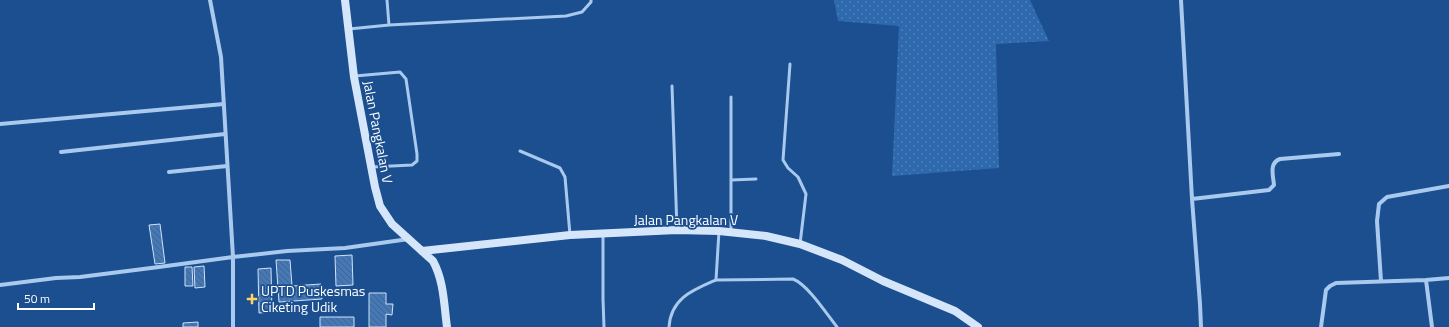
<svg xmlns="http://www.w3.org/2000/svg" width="1449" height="327" viewBox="0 0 1449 327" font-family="'Titillium Web',sans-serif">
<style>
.green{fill:url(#green-dots)}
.building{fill:url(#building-back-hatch);stroke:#cfe3fa}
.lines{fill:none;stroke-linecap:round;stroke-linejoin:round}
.lane{stroke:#a9c9ee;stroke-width:3}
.street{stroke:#a9c9ee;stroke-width:4}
.secondary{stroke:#d6e6fa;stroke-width:8}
.poi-dot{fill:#ffd166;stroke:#1b4f8f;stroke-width:1.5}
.labels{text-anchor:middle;stroke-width:3.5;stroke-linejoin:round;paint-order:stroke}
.street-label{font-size:14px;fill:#fff;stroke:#1b4f8f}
.poi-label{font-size:14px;fill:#fff;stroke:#1b4f8f;text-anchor:start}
</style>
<defs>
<pattern id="green-dots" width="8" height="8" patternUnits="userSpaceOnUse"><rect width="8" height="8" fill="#2e69ad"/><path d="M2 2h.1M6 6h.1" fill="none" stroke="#4d80b9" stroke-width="1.8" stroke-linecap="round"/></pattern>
<pattern id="building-back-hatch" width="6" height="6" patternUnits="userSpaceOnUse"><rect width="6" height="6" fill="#4478b7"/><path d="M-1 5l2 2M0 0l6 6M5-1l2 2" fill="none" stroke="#486282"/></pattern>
</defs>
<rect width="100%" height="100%" fill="#1b4f8f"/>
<path class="green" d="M 834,0 L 1030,0 L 1049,41 L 996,44 L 999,168 L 892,176 L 899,26 L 838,21 Z"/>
<path class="building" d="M 160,224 L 165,263 L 155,264 L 149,225 Z
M 352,255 L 353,285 L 336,286 L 335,256 Z
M 276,260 L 290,260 L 292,286 L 321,284 L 322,299 L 279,302 Z
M 204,266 L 205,287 L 195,288 L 194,267 Z
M 185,267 L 192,267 L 193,286 L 185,286 Z
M 271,268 L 272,312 L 259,313 L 258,269 Z
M 369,293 L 386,293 L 386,304 L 393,304 L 392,315 L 386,314 L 386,327 L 369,327 Z
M 320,317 L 354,317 L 354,327 L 320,327 Z
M 198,322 L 198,327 L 183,327 L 183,323 Z"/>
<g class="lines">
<path class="lane" d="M 387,0 L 389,25
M 349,29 L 389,25 L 566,16 L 582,12 L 591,2 L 591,0
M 790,64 L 783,160 L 788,168 L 798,177 L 806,194 L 800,244
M 355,76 L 400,72 L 406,79 L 417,154 L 417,161 L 412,165 L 372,167
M 672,86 L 677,230
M 520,151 L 560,168 L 565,177 L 570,235
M 731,180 L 756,179
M 731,231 L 731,97
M 603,235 L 603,299 L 604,327
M 716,280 L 793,279 C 808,285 826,313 837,327
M 669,327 C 671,298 693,290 716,280 L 719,231"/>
<path class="street" d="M 210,0 L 221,57 L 233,257 L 233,327
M 1181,0 L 1192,199 L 1200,304 L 1201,327
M 0,124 L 224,104
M 61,152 L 225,134
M 169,172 L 227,166
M 1192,199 L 1269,190 L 1274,185 C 1273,175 1269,163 1280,159 L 1339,154
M 1426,280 L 1432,327
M 1381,281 L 1377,221 L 1379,204 L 1387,197 L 1449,186
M 0,285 L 56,278 L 80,277 L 159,267 L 233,257 L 287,251 L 345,248 L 409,239
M 1321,327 L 1326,290 L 1330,286 L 1336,283 L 1426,280 L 1449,278"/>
<path class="secondary" d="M 345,0 L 354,77 L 375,187 L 380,206 L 392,224 L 433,261 C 444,281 444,305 447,327
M 422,251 L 570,235 L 677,230 L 719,231 L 766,236 L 800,244 L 842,260 L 883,281 L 955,311 L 978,327"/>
</g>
<path class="poi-dot" d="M250 293h4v4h4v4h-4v4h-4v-4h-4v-4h4z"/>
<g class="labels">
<g class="street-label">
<text transform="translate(378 132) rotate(79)" y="5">Jalan Pangkalan V</text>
<text x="686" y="225">Jalan Pangkalan V</text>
</g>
<g class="poi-label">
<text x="261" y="296">UPTD Puskesmas<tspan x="261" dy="16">Ciketing Udik</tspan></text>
</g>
</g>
<path d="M18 303v6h76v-6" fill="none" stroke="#ffffff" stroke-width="2"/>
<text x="24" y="303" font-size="12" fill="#ffffff" stroke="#1b4f8f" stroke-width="3" paint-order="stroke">50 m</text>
</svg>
